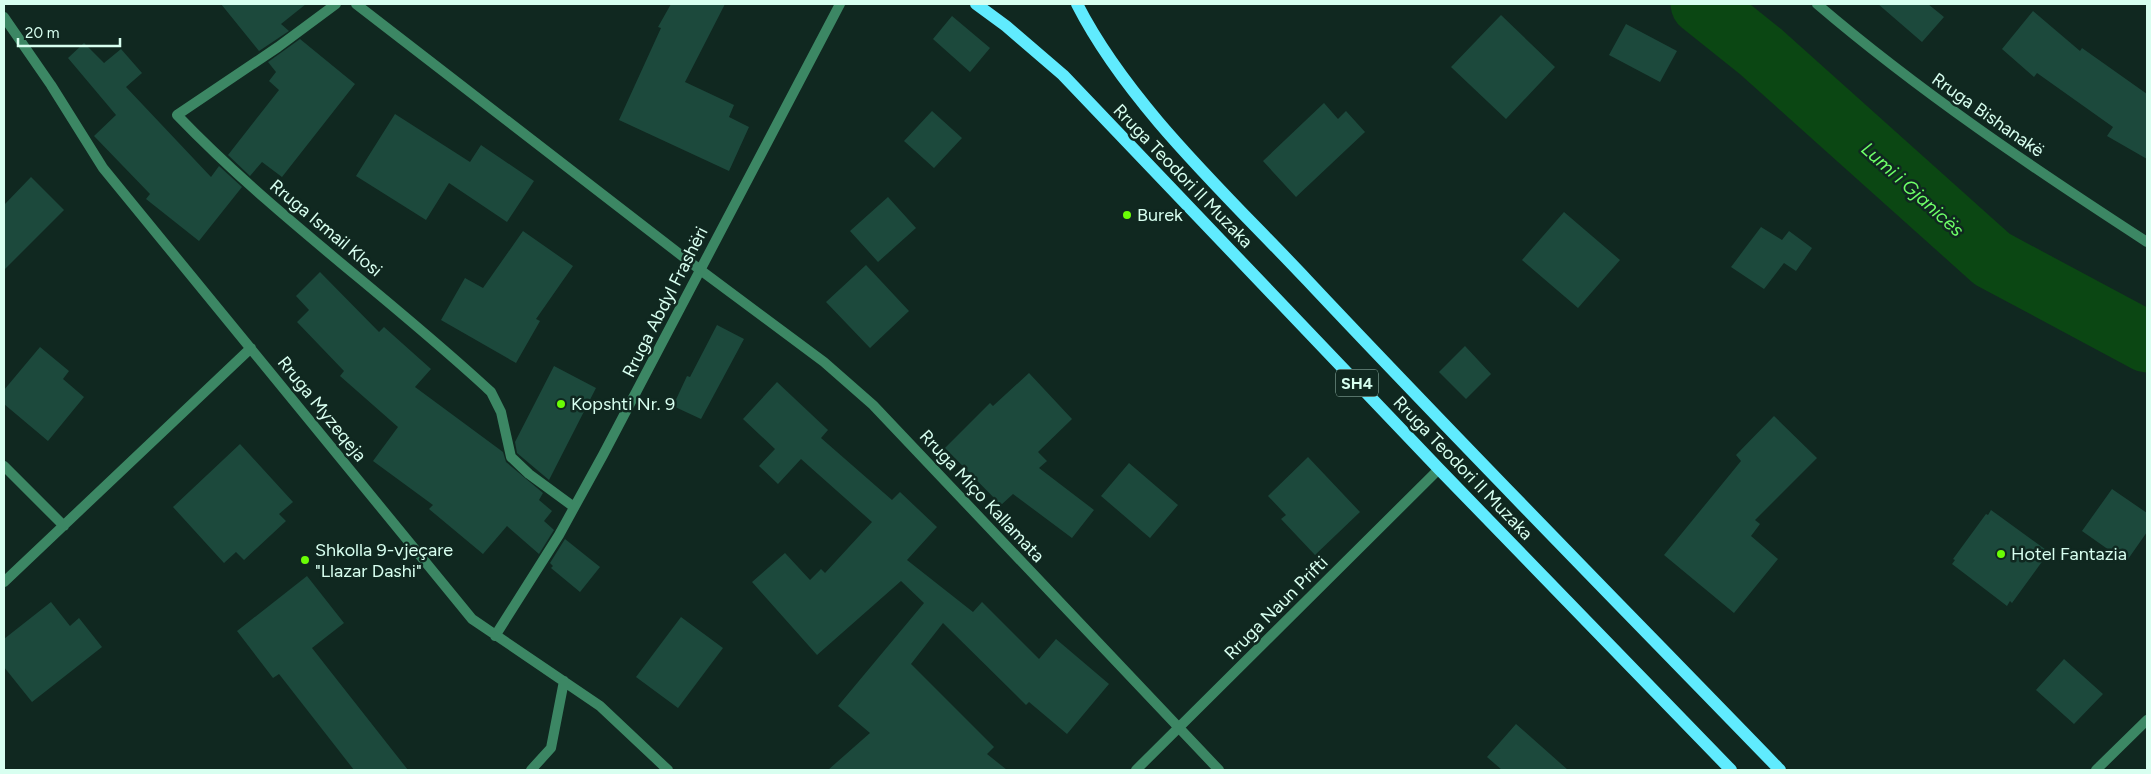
<svg xmlns="http://www.w3.org/2000/svg" width="2151" height="774" viewBox="0 0 2151 774" font-family="Figtree,sans-serif">
<style>
.lines{fill:none;stroke-linecap:round;stroke-linejoin:round}
.river{stroke:#0b4713;stroke-width:61}
.building{fill:#1c493c}
.lane{stroke:#3c8764;stroke-width:10}
.street{stroke:#3c8764;stroke-width:10}
.primary{stroke:#60ebfe;stroke-width:12}
.poi-dot{fill:#6afd05;stroke:#102820;stroke-width:2}
.labels{text-anchor:middle;stroke-width:5;stroke-linejoin:round;paint-order:stroke}
.shield{fill:#102820;stroke:#9cbeb2;stroke-width:1}
.shield-label{font-size:16px;font-weight:bold;fill:#d8fff0}
.street-label{font-size:18px;fill:#d8fff0;stroke:#102820}
.poi-label{font-size:18px;fill:#d8fff0;stroke:#102820;text-anchor:start}
.water-label{font-size:19px;font-style:italic;fill:#6dfe67;stroke:#102820}
</style>
<rect width="100%" height="100%" fill="#102820"/>
<g class="lines">
<path class="river" d="M 1701,4 L 1761,52 L 1992,259 L 2147,342"/>
</g>
<path class="building" d="M 221,4 L 306,4 L 281,24 L 289,31 L 259,51 Z
M 671,4 L 725,4 L 685,82 L 734,105 L 729,117 L 749,127 L 729,171 L 619,120 L 661,28 L 658,27 Z
M 1878,4 L 1928,4 L 1944,17 L 1922,42 Z
M 2033,11 L 2080,51 L 2082,48 L 2147,94 L 2147,159 L 2107,136 L 2113,127 L 2037,73 L 2034,77 L 2002,49 Z
M 1501,15 L 1555,67 L 1506,119 L 1451,67 Z
M 952,16 L 990,48 L 970,72 L 933,39 Z
M 1626,24 L 1677,51 L 1660,82 L 1609,55 Z
M 300,39 L 355,84 L 282,177 L 262,162 L 250,176 L 228,155 L 279,90 L 269,81 L 276,72 L 268,62 Z
M 84,43 L 104,63 L 121,49 L 142,73 L 126,87 L 211,177 L 219,166 L 242,187 L 199,241 L 146,199 L 150,194 L 94,136 L 116,115 L 68,58 Z
M 1324,103 L 1338,119 L 1346,111 L 1365,132 L 1296,197 L 1263,161 Z
M 932,111 L 962,138 L 934,168 L 904,141 Z
M 395,114 L 470,162 L 481,145 L 534,181 L 507,222 L 449,183 L 426,220 L 356,176 Z
M 31,177 L 64,210 L 4,270 L 4,205 Z
M 888,197 L 916,228 L 878,262 L 850,231 Z
M 1564,212 L 1620,260 L 1578,308 L 1522,260 Z
M 1761,227 L 1782,240 L 1789,231 L 1812,248 L 1796,271 L 1784,263 L 1764,289 L 1731,267 Z
M 523,231 L 573,266 L 536,319 L 540,321 L 516,363 L 441,320 L 465,278 L 483,288 Z
M 866,265 L 909,311 L 870,348 L 826,302 Z
M 320,272 L 379,332 L 384,327 L 431,369 L 415,387 L 503,452 L 506,462 L 543,493 L 539,500 L 552,511 L 544,521 L 554,530 L 539,554 L 507,526 L 483,554 L 429,509 L 433,505 L 373,461 L 398,427 L 340,376 L 344,371 L 297,322 L 309,310 L 296,296 Z
M 717,325 L 744,339 L 701,419 L 673,406 L 687,376 L 690,377 Z
M 1465,346 L 1491,374 L 1466,399 L 1439,372 Z
M 40,347 L 69,371 L 63,379 L 84,397 L 48,441 L 4,404 L 4,390 Z
M 554,366 L 596,388 L 549,480 L 517,453 L 515,442 Z
M 1029,373 L 1072,419 L 1038,452 L 1047,461 L 1039,468 L 1094,510 L 1072,538 L 1013,494 L 1001,505 L 945,448 L 990,403 L 993,406 Z
M 777,382 L 828,430 L 821,438 L 892,500 L 900,492 L 937,527 L 907,560 L 973,612 L 982,602 L 1039,659 L 1056,639 L 1109,684 L 1067,734 L 1029,702 L 1026,705 L 943,623 L 911,664 L 994,747 L 987,754 L 1007,770 L 828,770 L 870,733 L 838,706 L 924,603 L 901,581 L 817,655 L 752,582 L 785,553 L 810,580 L 821,569 L 825,573 L 872,522 L 801,459 L 778,484 L 759,466 L 775,449 L 743,419 Z
M 1774,416 L 1817,458 L 1755,520 L 1760,524 L 1751,536 L 1778,559 L 1734,613 L 1664,555 L 1741,461 L 1736,455 Z
M 240,444 L 293,502 L 279,514 L 286,521 L 244,560 L 236,552 L 224,563 L 173,507 Z
M 1308,457 L 1360,512 L 1315,555 L 1281,519 L 1286,515 L 1268,496 Z
M 1129,463 L 1178,505 L 1150,538 L 1101,496 Z
M 2112,489 L 2147,513 L 2147,532 L 2126,562 L 2082,531 Z
M 1991,510 L 2049,552 L 2012,603 L 2010,601 L 2007,606 L 1952,564 L 1955,560 L 1953,559 L 1986,514 L 1988,515 Z
M 565,539 L 600,567 L 580,592 L 551,568 L 553,566 L 550,563 Z
M 307,576 L 344,623 L 312,648 L 408,770 L 354,770 L 279,674 L 273,678 L 237,631 Z
M 51,602 L 70,626 L 79,618 L 102,647 L 32,702 L 4,667 L 4,639 Z
M 681,617 L 723,648 L 678,708 L 636,677 Z
M 2064,659 L 2103,694 L 2074,724 L 2036,690 Z
M 1516,724 L 1568,770 L 1502,770 L 1487,757 Z"/>
<g class="lines">
<path class="lane" d="M 2096,770 L 2147,720"/>
<path class="street" d="M 336,4 L 278,47 L 177,115 C 274,216 389,297 491,392 L 501,412 L 511,457 L 529,474 L 574,507
M 356,4 L 699,269 L 824,362 L 873,405 L 1219,770
M 1817,4 C 1920,92 2033,168 2147,242
M 4,17 L 51,85 L 103,168 L 472,619 L 600,706 L 668,770
M 4,466 L 64,526
M 4,582 L 251,348
M 495,636 L 559,535 L 603,455 L 840,4
M 531,770 L 551,748 L 564,681
M 1136,770 L 1439,469"/>
<path class="primary" d="M 976,4 L 1006,26 L 1063,75 L 1439,469 L 1731,770
M 1077,4 C 1129,106 1229,197 1307,280 C 1463,446 1622,607 1780,770"/>
</g>
<g class="poi-dot">
<circle cx="1127" cy="215" r="5"/>
<circle cx="561" cy="404" r="5"/>
<circle cx="2001" cy="554" r="5"/>
<circle cx="305" cy="560" r="5"/>
</g>
<g class="labels">
<rect class="shield" x="1336" y="369.5" width="42" height="27" rx="4"/>
<g class="shield-label">
<text x="1357" y="389">SH4</text>
</g>
<g class="street-label">
<text transform="translate(1988 115) rotate(35)" y="6">Rruga Bishanakë</text>
<text transform="translate(1183 176) rotate(46)" y="6">Rruga Teodori II Muzaka</text>
<text transform="translate(326 228) rotate(40)" y="6">Rruga Ismail Klosi</text>
<text transform="translate(665 302) rotate(-63)" y="6">Rruga Abdyl Frashëri</text>
<text transform="translate(322 409) rotate(51)" y="6">Rruga Myzeqeja</text>
<text transform="translate(1463 468) rotate(46)" y="6">Rruga Teodori II Muzaka</text>
<text transform="translate(982 496) rotate(47)" y="6">Rruga Miço Kallamata</text>
<text transform="translate(1276 608) rotate(-45)" y="6">Rruga Naun Prifti</text>
</g>
<g class="poi-label">
<text x="1137" y="221">Burek</text>
<text x="571" y="410">Kopshti Nr. 9</text>
<text x="315" y="556">Shkolla 9-vjeçare<tspan x="315" dy="21">"Llazar Dashi"</tspan></text>
<text x="2011" y="560">Hotel Fantazia</text>
</g>
<g class="water-label">
<text transform="translate(1913 189) rotate(42)" y="7">Lumi i Gjanicës</text>
</g>
</g>
<rect width="2151" height="774" fill="none" stroke="#d8fff0" stroke-width="10"/>
<path d="M18 38v8h102v-8" fill="none" stroke="#d8fff0" stroke-width="2.5"/>
<text x="25" y="38" font-size="15" fill="#d8fff0" stroke="#102820" stroke-width="4" paint-order="stroke">20 m</text>
</svg>
